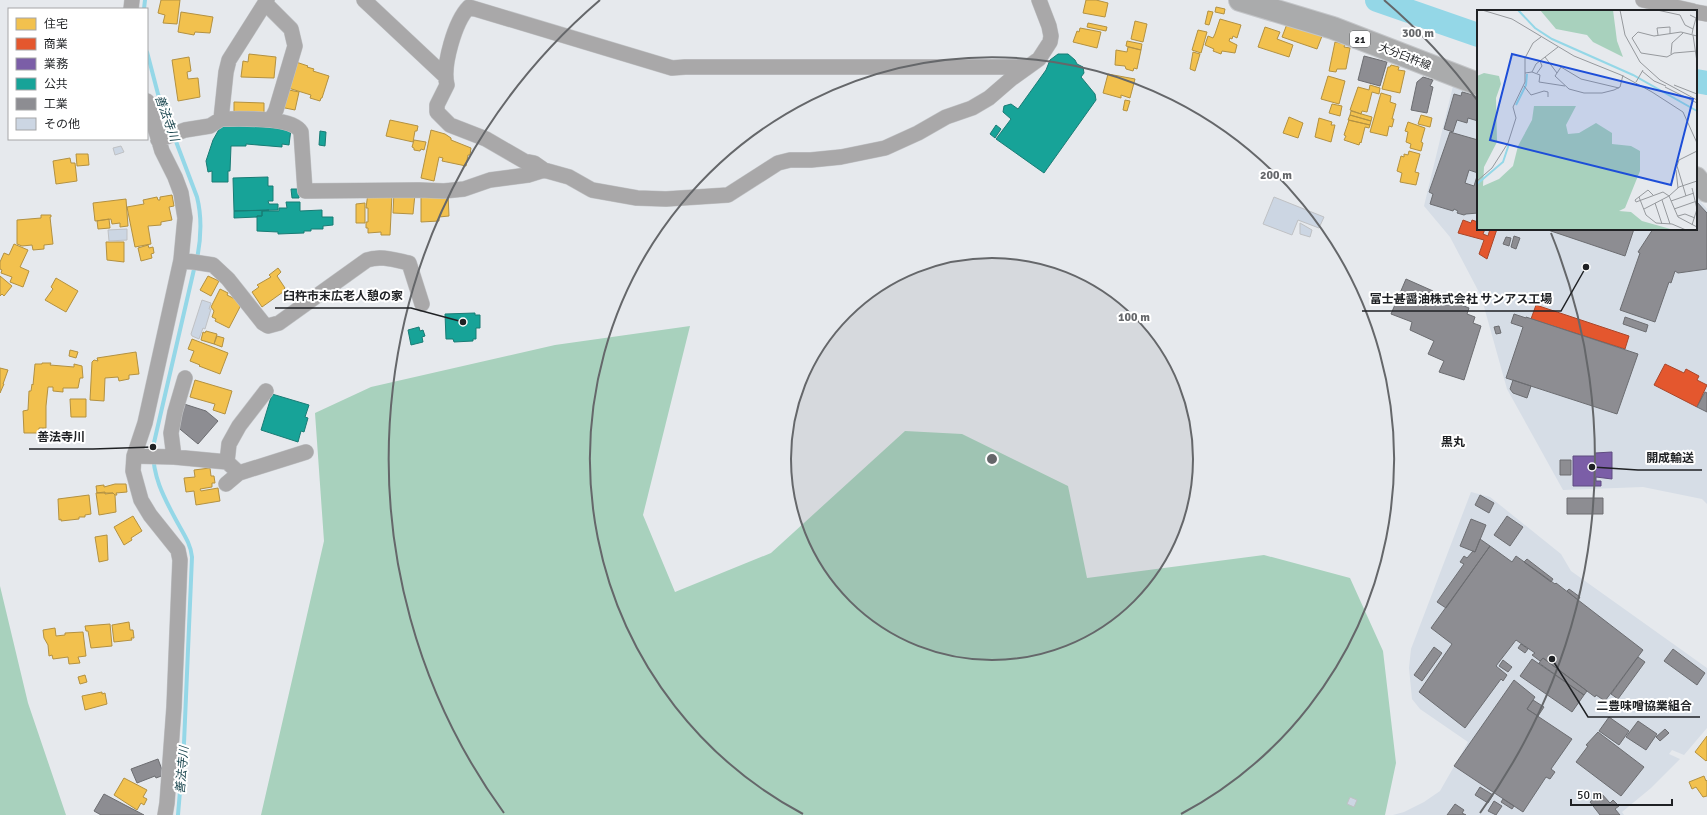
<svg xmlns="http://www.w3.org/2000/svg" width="1707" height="815" viewBox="0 0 1707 815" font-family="Signika,'Noto Sans JP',sans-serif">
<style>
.built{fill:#d6dde6}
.forest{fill:#a8d1bd}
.homes{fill:#f2c14e;stroke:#b39141}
.shops{fill:#e4572e;stroke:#a9472b}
.offices{fill:#7b5ea7;stroke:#5f4c80}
.public{fill:#17a398;stroke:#197c75}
.industry{fill:#8d8d92;stroke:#6c6d71}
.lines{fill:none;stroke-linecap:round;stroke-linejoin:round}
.stream{stroke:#94d7e7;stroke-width:4}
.river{stroke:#94d7e7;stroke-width:24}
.building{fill:#ccd6e3;stroke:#bfc1c4}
.minor-casing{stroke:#c3c5c8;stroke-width:16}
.primary-casing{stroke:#c3c5c8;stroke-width:24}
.minor{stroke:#a9a8a9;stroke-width:15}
.primary{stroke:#aaabac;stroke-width:22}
.ring{fill:none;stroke:#65676a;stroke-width:2}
.labels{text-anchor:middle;stroke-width:4;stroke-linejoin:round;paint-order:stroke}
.shield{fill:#fff;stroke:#626466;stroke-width:1}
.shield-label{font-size:10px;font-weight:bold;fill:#1f2124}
.street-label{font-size:11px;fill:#1f2124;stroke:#fff}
.water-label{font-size:12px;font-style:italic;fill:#1c4750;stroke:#fff}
.neighbourhood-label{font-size:12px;font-weight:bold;fill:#1f2124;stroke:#fff}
.inset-river{fill:none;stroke:#94d7e7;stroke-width:2}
.inset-road{fill:none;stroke:#96999d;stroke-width:1}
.view{fill:#1d4ed8;fill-opacity:0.15;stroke:#1d4ed8;stroke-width:2}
.inset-edge{fill:none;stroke:#1f2124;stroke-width:2}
.centre{fill:#65676a;stroke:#fff;stroke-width:2}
.ring-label{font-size:12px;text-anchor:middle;font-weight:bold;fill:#65676a;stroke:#fff;stroke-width:4;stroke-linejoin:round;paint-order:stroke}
.leader{fill:none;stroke:#1f2124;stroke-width:1.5}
.callout-dot{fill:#1f2124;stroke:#fff;stroke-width:1.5}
.callout-label{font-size:12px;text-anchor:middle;font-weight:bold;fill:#1f2124;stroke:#fff;stroke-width:4;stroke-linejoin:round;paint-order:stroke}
</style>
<rect width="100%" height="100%" fill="#e6e9ed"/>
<path class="built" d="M 1453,86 L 1478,93 L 1478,229 L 1696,229 L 1696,196 L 1707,209 L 1707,504 L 1702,499 L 1643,487 L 1563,490 L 1507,389 L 1481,296 L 1450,237 L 1424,206 Z
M 1471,492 L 1490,497 L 1561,554 L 1571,571 L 1707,668 L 1707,728 L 1684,755 L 1672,750 L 1669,754 L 1680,759 L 1651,788 L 1622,812 L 1624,815 L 1393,815 L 1404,812 L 1424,802 L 1440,791 L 1468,742 L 1420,709 L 1412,699 L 1409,668 L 1411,649 Z"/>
<path class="forest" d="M 690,326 L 643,515 L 675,592 L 771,553 L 905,431 L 962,434 L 1068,486 L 1087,578 L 1264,555 L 1350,578 L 1383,651 L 1396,763 L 1385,815 L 261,815 L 324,541 L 315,413 L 371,387 L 555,345 Z
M 0,586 L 28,703 L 66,815 L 0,815 Z"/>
<path class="homes" d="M 161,0 L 180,0 L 177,24 L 163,23 L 165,15 L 158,13 Z
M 1086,0 L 1096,0 L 1108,3 L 1105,17 L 1083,13 Z
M 1216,7 L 1225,9 L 1224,14 L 1215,12 Z
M 1208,11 L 1213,12 L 1209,25 L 1205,24 Z
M 181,12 L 213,17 L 210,33 L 195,32 L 194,35 L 178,32 Z
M 1220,19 L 1241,25 L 1237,38 L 1233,36 L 1232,39 L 1230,38 L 1229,41 L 1237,45 L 1235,53 L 1222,51 L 1221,54 L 1213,51 L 1214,49 L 1205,45 L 1208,36 L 1213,38 L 1215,34 Z
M 1135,21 L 1147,24 L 1143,42 L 1131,39 Z
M 1088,23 L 1107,27 L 1106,31 L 1087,27 Z
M 1287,24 L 1322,36 L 1317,49 L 1282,37 Z
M 1265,27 L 1280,32 L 1277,39 L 1293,45 L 1289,57 L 1258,47 Z
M 1080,28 L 1101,32 L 1097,48 L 1073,42 L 1077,31 L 1079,32 Z
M 1198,30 L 1207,32 L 1201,53 L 1192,50 Z
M 1127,41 L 1142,44 L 1141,50 L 1126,46 Z
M 1335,42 L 1345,44 L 1344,47 L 1350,48 L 1346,69 L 1337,69 L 1336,72 L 1329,71 Z
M 1128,47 L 1141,50 L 1137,69 L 1134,68 L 1133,71 L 1126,69 L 1125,66 L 1115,65 L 1116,50 L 1127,52 Z
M 1193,52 L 1200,54 L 1195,71 L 1190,69 Z
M 249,54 L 276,57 L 274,78 L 241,77 L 243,61 L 248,62 Z
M 189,57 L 191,71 L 187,72 L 188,79 L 198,78 L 200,97 L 178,101 L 172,60 Z
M 293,61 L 308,66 L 307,67 L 314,69 L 313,71 L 329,76 L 322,98 L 321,98 L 320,101 L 310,98 L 311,95 L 285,87 Z
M 1391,65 L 1399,67 L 1398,70 L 1405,71 L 1400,93 L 1382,89 L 1388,67 L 1390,67 Z
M 1108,74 L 1135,79 L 1130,98 L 1121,95 L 1121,98 L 1103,93 Z
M 1328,76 L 1345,81 L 1339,104 L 1321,99 Z
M 1370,85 L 1380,88 L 1379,94 L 1372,92 L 1367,112 L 1362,111 L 1361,114 L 1350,110 L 1358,87 L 1369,90 Z
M 284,89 L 299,92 L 295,110 L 280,107 Z
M 1381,93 L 1391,96 L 1390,102 L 1396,104 L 1392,119 L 1394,119 L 1392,127 L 1389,126 L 1387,136 L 1370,132 Z
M 1125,100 L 1130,101 L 1127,111 L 1123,110 Z
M 234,102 L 264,103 L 264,115 L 234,114 Z
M 1332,104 L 1342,106 L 1340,116 L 1329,113 Z
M 1351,111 L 1372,117 L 1371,121 L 1350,115 Z
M 1350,115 L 1371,121 L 1370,125 L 1348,120 Z
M 1421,115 L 1432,118 L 1430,127 L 1418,124 Z
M 1289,117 L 1303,123 L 1298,138 L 1283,133 Z
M 1319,118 L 1332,122 L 1331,125 L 1335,125 L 1331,142 L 1315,137 Z
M 390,120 L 418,126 L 417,131 L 415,131 L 413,142 L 386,136 Z
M 1349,120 L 1370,125 L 1369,128 L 1365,127 L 1361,143 L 1360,142 L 1359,145 L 1344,140 L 1346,136 L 1344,135 Z
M 1408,122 L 1425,128 L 1421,142 L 1423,143 L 1421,151 L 1410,148 L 1411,144 L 1406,142 L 1408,132 L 1405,131 Z
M 431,130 L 445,134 L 451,138 L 451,140 L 471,148 L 470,155 L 468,155 L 466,166 L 442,161 L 443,158 L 439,157 L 434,181 L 421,178 Z
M 414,140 L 426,142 L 424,150 L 421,149 L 420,151 L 414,150 L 414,148 L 412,147 Z
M 1409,151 L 1420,154 L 1415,172 L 1419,173 L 1416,185 L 1400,182 L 1402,173 L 1397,171 L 1401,156 L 1404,157 L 1404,154 L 1408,155 Z
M 76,154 L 88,154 L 89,165 L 77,166 Z
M 70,158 L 71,163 L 75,163 L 77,181 L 56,184 L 53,161 Z
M 394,192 L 415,194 L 413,214 L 393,213 Z
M 368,193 L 392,194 L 390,235 L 381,235 L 381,232 L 368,233 L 368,228 L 366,228 L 366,222 L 368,222 L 368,208 L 366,208 Z
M 448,194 L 449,216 L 439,217 L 439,221 L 421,222 L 421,195 Z
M 172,195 L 174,206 L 169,207 L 172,220 L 161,222 L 161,225 L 148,226 L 151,244 L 135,247 L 127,207 L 144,204 L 143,200 L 157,197 L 158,200 L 160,200 L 160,197 Z
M 126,199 L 128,226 L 120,227 L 120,223 L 112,224 L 111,219 L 95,221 L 93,203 Z
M 365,203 L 365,223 L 356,223 L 356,204 Z
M 41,215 L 51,215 L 51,217 L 50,217 L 53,244 L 44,245 L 44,249 L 33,250 L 32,245 L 22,246 L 17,244 L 17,220 L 41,218 Z
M 109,219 L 110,228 L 98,229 L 97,221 Z
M 106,242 L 124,242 L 124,262 L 107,260 Z
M 14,244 L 28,250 L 20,267 L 29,271 L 23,287 L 10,282 L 12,277 L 1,273 L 2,270 L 0,269 L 0,262 L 4,253 L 9,255 Z
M 148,245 L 149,248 L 153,247 L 154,253 L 151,254 L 152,258 L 141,261 L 138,248 Z
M 278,268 L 281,272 L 277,276 L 285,288 L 283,290 L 283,292 L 262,307 L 252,292 L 259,287 L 257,285 L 271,277 L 269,275 Z
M 0,276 L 12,286 L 4,296 L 2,294 L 0,296 Z
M 208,276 L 219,281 L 211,296 L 200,290 Z
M 56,278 L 78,291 L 66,312 L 45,300 L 53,289 L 51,287 Z
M 220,289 L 228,293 L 227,295 L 239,301 L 238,303 L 241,305 L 229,328 L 215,321 L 216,319 L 212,317 L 214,311 L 211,307 Z
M 206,331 L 217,334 L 214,344 L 201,340 L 203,332 L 205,333 Z
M 217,336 L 224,338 L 222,347 L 214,344 Z
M 192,339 L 228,353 L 220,374 L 199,366 L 200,365 L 190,361 L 194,351 L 188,349 Z
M 70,350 L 78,352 L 76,358 L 69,356 Z
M 136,352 L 139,374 L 129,375 L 129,379 L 119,381 L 118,377 L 105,378 L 104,401 L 90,400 L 92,362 L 94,360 L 98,361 L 97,358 Z
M 42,363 L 51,363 L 50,365 L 74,367 L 74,364 L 82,366 L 83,378 L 80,378 L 78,388 L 63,388 L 63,392 L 53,391 L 53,387 L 48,387 L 46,406 L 46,428 L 39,428 L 39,433 L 24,433 L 23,411 L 28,410 L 29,391 L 31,391 L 32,384 L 33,385 L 35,364 L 42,364 Z
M 0,368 L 8,370 L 3,384 L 4,384 L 0,393 Z
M 195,380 L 232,391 L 225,414 L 213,410 L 215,404 L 190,397 Z
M 70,399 L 86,399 L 86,417 L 71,417 Z
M 210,468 L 211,476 L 214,476 L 215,483 L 212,483 L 212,487 L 200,489 L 201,491 L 218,488 L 220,501 L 196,505 L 194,491 L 186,492 L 184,478 L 195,477 L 194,470 Z
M 115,484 L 126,484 L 127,492 L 116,493 L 117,495 L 115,495 L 113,493 L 97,493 L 96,486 L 104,485 L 104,487 Z
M 105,492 L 105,494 L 113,493 L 115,495 L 116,512 L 99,515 L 96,493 Z
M 89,495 L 91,514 L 85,515 L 85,517 L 79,517 L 79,519 L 61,521 L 61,519 L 59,520 L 58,499 Z
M 133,516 L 142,531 L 131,538 L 132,540 L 124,545 L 114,527 Z
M 107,535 L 108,560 L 99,562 L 95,537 Z
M 129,622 L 130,630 L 133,630 L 134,638 L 131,638 L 132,640 L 114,642 L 112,625 Z
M 110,624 L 112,646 L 91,648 L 88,631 L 86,631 L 85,626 Z
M 55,628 L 56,636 L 65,635 L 65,633 L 83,632 L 86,656 L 78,657 L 80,663 L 69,664 L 68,657 L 53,659 L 52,655 L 49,656 L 48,645 L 44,638 L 43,630 Z
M 85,675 L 87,682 L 80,684 L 78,677 Z
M 102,692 L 102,694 L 105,693 L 107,704 L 85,710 L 82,696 Z
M 1707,736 L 1707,760 L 1706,761 L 1695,752 Z
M 1704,776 L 1706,781 L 1707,780 L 1707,796 L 1703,797 L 1696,787 L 1692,789 L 1689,782 Z
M 124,778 L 147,790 L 143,797 L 147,799 L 144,805 L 141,803 L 137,810 L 114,795 Z"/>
<path class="shops" d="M 1463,220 L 1471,223 L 1472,220 L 1478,222 L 1478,229 L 1485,229 L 1483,234 L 1488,236 L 1490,229 L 1497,229 L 1487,259 L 1479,254 L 1484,240 L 1458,233 Z
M 1536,305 L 1629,336 L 1625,349 L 1531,319 Z
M 1665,364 L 1684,373 L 1686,369 L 1699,376 L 1697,380 L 1707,385 L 1697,407 L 1654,385 Z"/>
<path class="offices" d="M 1612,452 L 1612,479 L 1596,477 L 1596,481 L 1601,481 L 1601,486 L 1573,486 L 1573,456 L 1595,456 L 1595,453 Z"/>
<path class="public" d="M 1058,54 L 1068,54 L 1075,60 L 1077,64 L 1083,67 L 1084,73 L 1081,77 L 1095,94 L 1096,100 L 1044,173 L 996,139 L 1011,119 L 1003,112 L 1004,106 L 1011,104 L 1018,109 L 1046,70 L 1050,60 Z
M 222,124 L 291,129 L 289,145 L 282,144 L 282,147 L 246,144 L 246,146 L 231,146 L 230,171 L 228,171 L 228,182 L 212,182 L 212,171 L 208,172 L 206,161 L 213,140 Z
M 996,125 L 1001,129 L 995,138 L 990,134 Z
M 320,131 L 326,132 L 325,146 L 319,145 Z
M 268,177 L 268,186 L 273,186 L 273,201 L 268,201 L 269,204 L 278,204 L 278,210 L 234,211 L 233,178 Z
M 291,189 L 299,189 L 299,198 L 292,198 Z
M 286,202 L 300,202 L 300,211 L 322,210 L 322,217 L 333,217 L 333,225 L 323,226 L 323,229 L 311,229 L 311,231 L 304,231 L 304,233 L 278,234 L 278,232 L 257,231 L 257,216 L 262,216 L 262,211 L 279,211 L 279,208 L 287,208 Z
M 269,210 L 262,211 L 262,216 L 257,216 L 257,217 L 234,218 L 234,211 Z
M 475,313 L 475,315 L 480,315 L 480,328 L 476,328 L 476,339 L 473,339 L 473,341 L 454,342 L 453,339 L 446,339 L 445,314 Z
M 419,327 L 420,331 L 423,330 L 425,336 L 422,337 L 423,342 L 411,345 L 408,330 Z
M 272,394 L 309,405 L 305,417 L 308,418 L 304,432 L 301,431 L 298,442 L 261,430 Z"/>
<path class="industry" d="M 1364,56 L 1387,62 L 1380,86 L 1358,80 Z
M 1423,77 L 1433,80 L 1430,86 L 1433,87 L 1427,113 L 1411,110 L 1417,82 Z
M 1462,92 L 1478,96 L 1478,121 L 1468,118 L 1467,123 L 1457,120 L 1453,132 L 1444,129 L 1454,94 L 1461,96 Z
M 1450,132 L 1478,140 L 1478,173 L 1469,170 L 1465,183 L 1474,186 L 1478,173 L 1478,213 L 1466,214 L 1464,215 L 1457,213 L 1458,211 L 1454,209 L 1453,211 L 1430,204 L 1433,194 L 1429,192 Z
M 1696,201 L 1707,213 L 1707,269 L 1678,273 L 1675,271 L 1671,283 L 1669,282 L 1655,322 L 1620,310 L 1640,253 L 1638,252 L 1653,229 L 1696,229 Z
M 1545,229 L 1634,229 L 1625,256 Z
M 1514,236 L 1520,238 L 1516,249 L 1511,247 Z
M 1506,237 L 1511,238 L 1509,246 L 1503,244 Z
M 1406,279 L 1433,291 L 1432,293 L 1469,308 L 1467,314 L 1475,317 L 1473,323 L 1481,326 L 1464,380 L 1439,372 L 1444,361 L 1428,354 L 1434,341 L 1410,330 L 1412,322 L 1391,314 Z
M 1514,314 L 1526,318 L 1526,317 L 1638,354 L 1617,414 L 1506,378 L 1523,327 L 1511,323 Z
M 1625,317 L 1648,325 L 1646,332 L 1623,324 Z
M 1499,326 L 1501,333 L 1496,334 L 1494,327 Z
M 1513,380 L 1531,386 L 1527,398 L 1513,393 L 1510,389 Z
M 1705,392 L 1707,393 L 1707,412 L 1697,407 Z
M 181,403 L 206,411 L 218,421 L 198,444 L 175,425 Z
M 1560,460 L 1571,460 L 1571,475 L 1560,475 Z
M 1480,495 L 1494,503 L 1489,513 L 1475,505 Z
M 1567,498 L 1603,498 L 1603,514 L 1567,514 Z
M 1507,516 L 1523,527 L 1510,546 L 1494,535 Z
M 1471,519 L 1486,525 L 1475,552 L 1460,546 Z
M 1480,539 L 1490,546 L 1446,608 L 1437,602 L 1464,564 L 1460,562 L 1464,556 L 1467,558 L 1473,551 L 1475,552 Z
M 1490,546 L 1512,562 L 1516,556 L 1555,584 L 1556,583 L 1643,650 L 1605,701 L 1596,695 L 1595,697 L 1543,658 L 1540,661 L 1532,655 L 1535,653 L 1516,640 L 1496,666 L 1507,675 L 1503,681 L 1501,679 L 1465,728 L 1419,692 L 1452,644 L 1431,628 Z
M 1527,559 L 1553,579 L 1551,582 L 1524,562 Z
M 1569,589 L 1580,597 L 1578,600 L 1567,591 Z
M 1521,644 L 1528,649 L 1525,653 L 1518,648 Z
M 1434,647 L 1442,653 L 1422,681 L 1414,675 Z
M 1673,649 L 1705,673 L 1697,685 L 1664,661 Z
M 1638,657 L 1645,662 L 1618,699 L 1611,694 Z
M 1543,658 L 1587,691 L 1584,695 L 1539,663 Z
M 1532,659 L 1584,695 L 1572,712 L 1520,676 Z
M 1503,660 L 1512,667 L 1508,672 L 1499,666 Z
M 1514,680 L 1535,697 L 1527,709 L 1572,739 L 1551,769 L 1555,772 L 1550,779 L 1546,777 L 1523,812 L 1454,766 Z
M 1533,700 L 1544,707 L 1538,716 L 1527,709 Z
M 1609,717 L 1629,731 L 1619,745 L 1599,731 Z
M 1638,721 L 1657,734 L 1646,750 L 1626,737 Z
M 1665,729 L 1669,733 L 1660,741 L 1656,737 Z
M 1598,732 L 1644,767 L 1621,796 L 1576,762 L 1588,746 L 1586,745 Z
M 158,759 L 164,775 L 156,778 L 155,776 L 137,783 L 131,769 Z
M 1480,787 L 1493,795 L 1488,803 L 1475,795 Z
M 1601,793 L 1610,803 L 1613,800 L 1619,806 L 1615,809 L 1620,815 L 1600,815 L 1590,802 Z
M 104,794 L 144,815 L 101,815 L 94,811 Z
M 1503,799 L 1514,806 L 1512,809 L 1501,802 Z
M 1494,801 L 1502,806 L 1496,815 L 1488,811 Z
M 1455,804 L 1464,810 L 1462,813 L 1466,815 L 1447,815 Z"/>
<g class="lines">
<path class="stream" d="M 144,9 L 145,0
M 147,52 L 158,94 L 197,197 C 202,217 201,239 197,259
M 178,815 L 184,743 L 192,557 C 191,544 183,533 176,520 C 163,496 152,475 153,447 L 195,265"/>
<path class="river" d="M 1377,0 L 1478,35
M 1696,81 L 1707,83"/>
</g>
<path class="building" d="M 121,146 L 124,152 L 115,155 L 113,148 Z
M 1274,197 L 1324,217 L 1319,228 L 1298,220 L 1292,235 L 1263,224 Z
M 1300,223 L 1312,230 L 1310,237 L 1300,234 Z
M 127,229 L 127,240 L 109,241 L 108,230 Z
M 202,300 L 211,303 L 209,309 L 211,309 L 205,329 L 203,328 L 199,339 L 192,336 L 191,334 Z
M 1350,797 L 1357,800 L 1354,807 L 1347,804 Z"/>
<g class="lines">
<defs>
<path id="minor" d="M 364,0 L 445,76
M 1643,0 L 1693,11
M 265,3 L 291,29 L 295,46 L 276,110 L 271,120
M 131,9 L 132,0
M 1696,12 L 1707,14
M 1027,67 L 685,67 L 672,68 L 469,7 C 455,21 442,66 447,85 L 437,105 L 437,112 L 450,125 L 486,139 L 524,161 L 534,163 L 544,170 L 569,177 L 592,190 L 637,198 L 666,199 L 728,195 L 778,163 L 790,160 L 811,160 L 841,157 L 885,148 L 918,133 L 946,117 L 972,108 L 989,98 L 1011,79 L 1039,59 L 1050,42 L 1051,36 L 1049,26 L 1039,0
M 147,101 L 162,151 L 175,177 L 181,193 L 185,218 L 181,260 L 145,423 L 134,456 L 133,471 L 141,500 L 150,515 L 178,550 L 180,560 L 174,707 L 167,803 L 165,815
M 221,119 C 238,119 292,116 301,132 L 305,191 L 419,190 L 444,191 L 464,189 L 490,180 L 528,175 L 544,170
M 158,140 L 185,130 L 210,126 L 221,119 L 226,72 L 229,60 L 267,0
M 181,260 L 213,265 L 228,279 L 263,323 L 268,326 L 279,323 L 367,260 C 380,255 395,260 409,263 L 422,304
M 134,456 L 174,457 L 227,462 L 239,473
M 174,457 L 171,433 L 175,412 L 185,378
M 227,462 L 229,444 L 239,426 L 266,391
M 226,484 L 239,473 L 306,452"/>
<path id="primary" d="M 1240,0 L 1333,28 L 1478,84
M 1696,178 L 1707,191"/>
</defs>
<use href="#minor" class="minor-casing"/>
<use href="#primary" class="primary-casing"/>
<use href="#minor" class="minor"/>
<use href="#primary" class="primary"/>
</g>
<circle cx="992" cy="459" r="201" fill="#65676a" fill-opacity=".12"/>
<g class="ring">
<circle cx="992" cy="459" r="201"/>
<path d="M803 814A402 402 0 1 1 1181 814"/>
<path d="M504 813A603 603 0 0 1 600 0M1384 0A603 603 0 0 1 1477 100M1551 233A603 603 0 0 1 1480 813"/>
</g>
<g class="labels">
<rect class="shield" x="1350" y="31" width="20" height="16" rx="3"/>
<g class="shield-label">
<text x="1360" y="43">21</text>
</g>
<g class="street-label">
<text transform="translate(1405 56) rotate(21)" y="4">大分臼杵線</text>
</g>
<g class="water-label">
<text transform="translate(167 118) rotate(70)" y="4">善法寺川</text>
<text transform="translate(182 770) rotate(-85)" y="4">善法寺川</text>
</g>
<g class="neighbourhood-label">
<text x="1453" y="446">黒丸</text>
</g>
</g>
<g transform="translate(1477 10)">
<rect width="220" height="220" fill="#e6e9ed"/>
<path d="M 63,0 L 136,0 L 140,31 L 146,47 L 116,32 L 110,25 L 79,19 ZM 7,63 L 22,66 L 24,74 L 19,88 L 20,132 L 7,157 L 6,176 L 22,169 L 36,156 L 41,136 L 55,110 L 57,96 L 99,96 L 89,115 L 91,124 L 102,123 L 119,113 L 135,123 L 135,134 L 154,136 L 163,141 L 163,161 L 148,198 L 142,201 L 154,202 L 165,211 L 197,220 L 0,220 L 0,66 Z" fill="#a8d1bd"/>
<path class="inset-river" d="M 41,0 L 58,18 L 75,29 L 156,65 L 220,101M 39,95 L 49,75 L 50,64M 0,174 L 26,152 L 32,134"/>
<path class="inset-road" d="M 5,0 L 35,9 L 97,46 L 144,65 L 175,82 L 206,102 L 220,133M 143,0 L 148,25 L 163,52 L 183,70 L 220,90M 180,0 L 203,5 L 208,15 L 216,19 L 215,24M 213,5 L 219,8 L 216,19M 181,25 L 180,18 L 193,17 L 193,24M 216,25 L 220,52M 220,26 L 204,22 L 177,26 L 161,22 L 155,28 L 164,43 L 190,47 L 197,43 L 220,41M 194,44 L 195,33 L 206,23M 68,47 L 80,63M 165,61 L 177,71 L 189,76M 55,62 L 63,65 L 62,72 L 88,76M 48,63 L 55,62 L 59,54 L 81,37M 60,63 L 65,56 L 63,51M 159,72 L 166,60M 197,75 L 220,84M 47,76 L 54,85 L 67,81 L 71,82 L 71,87M 188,77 L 220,93M 142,78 L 104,69 L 84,57 L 78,66 L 92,79 L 107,83 L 125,83 L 137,80 L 143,77 L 146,65M 199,160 L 201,178M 0,171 L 15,158 L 31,133 L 39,108 L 36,97 L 48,72 L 48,48 L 56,33 L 64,27M 215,178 L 220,199 L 215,215M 209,186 L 200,156 L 202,150 L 220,141M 162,187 L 169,205 L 179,213 L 195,214 L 209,220M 185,190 L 193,214M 194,191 L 217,183M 159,192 L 186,182 L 192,186 L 201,207 L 220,217M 159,192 L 158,190 L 171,180 L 176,185M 178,193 L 185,214M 167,199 L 192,186 L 202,177 L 220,171M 197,199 L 220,191M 201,206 L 208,204 L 218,208"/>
<path class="view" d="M 35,44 L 216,89 L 194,175 L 13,130 Z"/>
<rect width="220" height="220" class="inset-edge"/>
</g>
<circle cx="992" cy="459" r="6" class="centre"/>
<g class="ring-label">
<text x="1418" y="37">300 m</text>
<text x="1276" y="179">200 m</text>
<text x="1134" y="321">100 m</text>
</g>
<path class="leader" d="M463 322L411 308H275M1586 267L1561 311H1362M153 447L93 449H29M1592 467L1638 470H1702M1552 659L1588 717H1700"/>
<g class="callout-dot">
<circle cx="463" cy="322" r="4"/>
<circle cx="1586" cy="267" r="4"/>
<circle cx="153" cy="447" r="4"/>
<circle cx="1592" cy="467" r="4"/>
<circle cx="1552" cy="659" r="4"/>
</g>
<g class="callout-label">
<text x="343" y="300">臼杵市末広老人憩の家</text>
<text x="1461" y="303">富士甚醤油株式会社 サンアス工場</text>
<text x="61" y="441">善法寺川</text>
<text x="1670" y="462">開成輸送</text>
<text x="1644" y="710">二豊味噌協業組合</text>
</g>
<rect x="8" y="8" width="140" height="132" fill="#ffffff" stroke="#a5a6a7"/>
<rect x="16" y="18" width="20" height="12" fill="#f2c14e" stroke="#a5a6a7"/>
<text x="44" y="28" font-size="12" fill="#1f2124">住宅</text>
<rect x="16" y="38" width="20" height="12" fill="#e4572e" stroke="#a5a6a7"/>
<text x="44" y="48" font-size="12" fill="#1f2124">商業</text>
<rect x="16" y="58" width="20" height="12" fill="#7b5ea7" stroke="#a5a6a7"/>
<text x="44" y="68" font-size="12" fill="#1f2124">業務</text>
<rect x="16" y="78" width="20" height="12" fill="#17a398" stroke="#a5a6a7"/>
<text x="44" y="88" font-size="12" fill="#1f2124">公共</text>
<rect x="16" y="98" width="20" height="12" fill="#8d8d92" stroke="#a5a6a7"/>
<text x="44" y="108" font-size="12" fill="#1f2124">工業</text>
<rect x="16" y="118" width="20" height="12" fill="#ccd6e3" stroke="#a5a6a7"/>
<text x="44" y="128" font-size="12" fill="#1f2124">その他</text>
<path d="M1571 799v6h101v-6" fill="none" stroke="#1f2124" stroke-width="2"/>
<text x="1577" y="799" font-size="12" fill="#1f2124" stroke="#ffffff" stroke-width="3" paint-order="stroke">50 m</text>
</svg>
